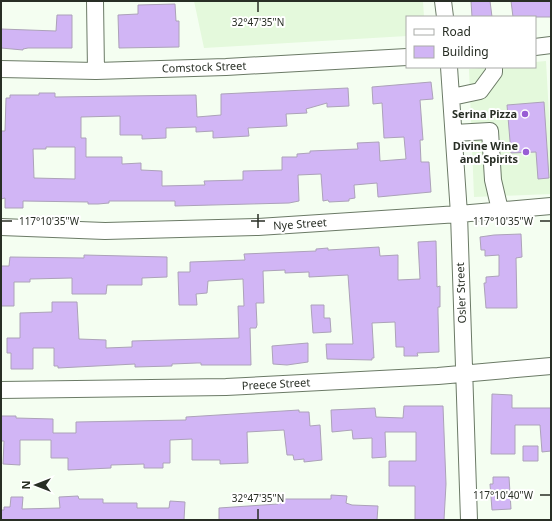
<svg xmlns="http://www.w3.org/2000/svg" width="552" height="521" viewBox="0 0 552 521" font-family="'Noto Sans',sans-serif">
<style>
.built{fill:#e4f9dc}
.building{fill:#d1b5f5;stroke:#aca2b9;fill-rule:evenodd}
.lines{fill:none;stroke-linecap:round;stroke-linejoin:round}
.minor-casing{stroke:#6b7a66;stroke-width:18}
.minor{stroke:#fff;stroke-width:16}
.ticks{fill:none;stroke:#282e25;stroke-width:1.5}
.poi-dot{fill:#985dd4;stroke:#fff;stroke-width:1.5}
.labels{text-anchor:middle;stroke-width:4;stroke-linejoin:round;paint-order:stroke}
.street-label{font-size:11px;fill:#282e25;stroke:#fff}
.poi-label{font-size:11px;font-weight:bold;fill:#282e25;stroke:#fff;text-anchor:end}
.ticks-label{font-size:10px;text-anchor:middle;fill:#282e25;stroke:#fff;stroke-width:4;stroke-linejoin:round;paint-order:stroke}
</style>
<rect width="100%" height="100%" fill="#f4fef1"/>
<path class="built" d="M 194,1 L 423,1 L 424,17 L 407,17 L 407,36 L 204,48 Z
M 546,61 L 551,150 L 551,194 L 474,197 L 469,69 L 490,67 L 535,67 L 535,62 Z"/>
<path class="building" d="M 471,1 L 490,1 L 492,17 L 472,17 Z
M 511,1 L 551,1 L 551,17 L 513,17 Z
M 175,4 L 176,21 L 179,21 L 179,47 L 119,48 L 118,15 L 138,14 L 138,5 Z
M 57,15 L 72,15 L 72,48 L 28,48 L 23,49 L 23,50 L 1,48 L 1,29 L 56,31 Z
M 431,82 L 433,99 L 420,100 L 423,140 L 420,140 L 421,162 L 429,162 L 431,192 L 378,197 L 377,183 L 354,185 L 355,198 L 349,199 L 349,201 L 329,202 L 328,200 L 323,201 L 321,174 L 298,175 L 299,201 L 289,203 L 175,206 L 175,201 L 109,201 L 109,203 L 98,204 L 88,204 L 88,202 L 23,201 L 23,208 L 5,208 L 5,198 L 1,199 L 1,131 L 5,131 L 6,98 L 10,98 L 10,95 L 39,95 L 39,93 L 55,93 L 55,97 L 196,95 L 197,117 L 221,115 L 221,94 L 348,88 L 349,106 L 327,107 L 327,103 L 306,109 L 307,113 L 286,114 L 287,126 L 248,128 L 249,136 L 213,138 L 213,131 L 196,132 L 196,127 L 166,128 L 166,138 L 142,139 L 142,135 L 120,135 L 120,116 L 81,117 L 81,138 L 86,138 L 86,157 L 122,157 L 122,164 L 141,163 L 141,170 L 162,171 L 162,186 L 205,185 L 204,181 L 243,180 L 243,171 L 282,170 L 282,157 L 297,157 L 297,154 L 310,153 L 310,151 L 358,149 L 357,143 L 379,142 L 380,161 L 406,159 L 404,137 L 384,138 L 382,103 L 373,104 L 372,87 ZM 46,147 L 75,147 L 75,179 L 34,178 L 33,149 L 46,149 Z
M 544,102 L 549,178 L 538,179 L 536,152 L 511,153 L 507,105 Z
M 521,234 L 522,257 L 516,258 L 517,308 L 486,308 L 484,283 L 486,283 L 486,277 L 499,276 L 499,255 L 485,256 L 485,250 L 481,250 L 480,237 L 494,235 Z
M 436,241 L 437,287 L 440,286 L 440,307 L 438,307 L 438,313 L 439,352 L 417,353 L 418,356 L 404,356 L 404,347 L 396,347 L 395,322 L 372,323 L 374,358 L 372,358 L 372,360 L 327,359 L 326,344 L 353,344 L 348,275 L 309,277 L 309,272 L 285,273 L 285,270 L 263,271 L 264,303 L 256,303 L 257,325 L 256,328 L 250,328 L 251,365 L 201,365 L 201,363 L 197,363 L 172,364 L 172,366 L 135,367 L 135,364 L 58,368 L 58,366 L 54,366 L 54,348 L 33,348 L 33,369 L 11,369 L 11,353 L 7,353 L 7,338 L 20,338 L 20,313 L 52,312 L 52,302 L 77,302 L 79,339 L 106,340 L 106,348 L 132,347 L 132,341 L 239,338 L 238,306 L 244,306 L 243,279 L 208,281 L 207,293 L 196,294 L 197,305 L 179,305 L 178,272 L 190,272 L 190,262 L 245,260 L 244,254 L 316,251 L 316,249 L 328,248 L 328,250 L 379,247 L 380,256 L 398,255 L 398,280 L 420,279 L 418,242 Z
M 84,255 L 167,257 L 167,277 L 142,278 L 142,285 L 107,285 L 106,294 L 72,294 L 72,278 L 30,279 L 30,282 L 14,282 L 14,306 L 1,306 L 1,266 L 9,266 L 10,257 L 84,258 Z
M 311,305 L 324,305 L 324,318 L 330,318 L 331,332 L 313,333 Z
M 308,343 L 308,362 L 287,365 L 273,364 L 272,346 Z
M 492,394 L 512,395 L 512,408 L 551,408 L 551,451 L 542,452 L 540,425 L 515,425 L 515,454 L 491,454 Z
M 404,406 L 443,406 L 446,484 L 444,520 L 415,520 L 415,486 L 389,486 L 389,461 L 416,461 L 416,432 L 385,432 L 386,457 L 372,458 L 372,438 L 353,439 L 352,430 L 332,432 L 331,410 L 375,408 L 376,417 L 403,418 Z
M 299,410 L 299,412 L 309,412 L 310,426 L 320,425 L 322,460 L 304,462 L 304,459 L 294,460 L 293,455 L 287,455 L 284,430 L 247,432 L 248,463 L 220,464 L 220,460 L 192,460 L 192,439 L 170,440 L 170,463 L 163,463 L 163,468 L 144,468 L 144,464 L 111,465 L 111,468 L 68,470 L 68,458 L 51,458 L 51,440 L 20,440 L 20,465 L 3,464 L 4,441 L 1,441 L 1,416 L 16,416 L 16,418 L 53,419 L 53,433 L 76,433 L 76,422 L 186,420 L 186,417 Z
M 523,446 L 538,446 L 538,461 L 523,461 Z
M 493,477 L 509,477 L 511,509 L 492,510 L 490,484 L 493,484 Z
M 331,495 L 347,496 L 346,503 L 352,505 L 378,506 L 377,520 L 219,520 L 219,508 L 278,504 L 278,499 L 331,499 Z
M 78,496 L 79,499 L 103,499 L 103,503 L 137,503 L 137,508 L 169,508 L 170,501 L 185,502 L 184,520 L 1,520 L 1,510 L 4,510 L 4,507 L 10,507 L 11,497 L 23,497 L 22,509 L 60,508 L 59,497 Z"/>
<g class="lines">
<defs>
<path id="minor" d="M 95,1 L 96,71
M 443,1 L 445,17
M 535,47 L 551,45
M 449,67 L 459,214 L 469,520
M 1,69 L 96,71 L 226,67 L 407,57
M 452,97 L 480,91 L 494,72 L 494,67
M 454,133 L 490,131 L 493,180 L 500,210
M 1,227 L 105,231 L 258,227 L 459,214 L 551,206
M 1,390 L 226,387 L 438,376 L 551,366"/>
</defs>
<use href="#minor" class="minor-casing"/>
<use href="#minor" class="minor"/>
</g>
<path class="ticks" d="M 258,2 L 258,12M 258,214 L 258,228M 2,221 L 12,221M 251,221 L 265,221M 540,221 L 550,221M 540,495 L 550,495M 258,509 L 258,519"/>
<g class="poi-dot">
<circle cx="525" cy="114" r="4"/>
<circle cx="526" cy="152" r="4"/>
</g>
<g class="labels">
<g class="street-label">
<text transform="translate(204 67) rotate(-2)" y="4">Comstock Street</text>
<text transform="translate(300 224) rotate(-4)" y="4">Nye Street</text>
<text transform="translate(461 293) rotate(-92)" y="4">Osler Street</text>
<text transform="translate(276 384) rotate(-3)" y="4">Preece Street</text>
</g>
<g class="poi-label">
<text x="517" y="118">Serina Pizza</text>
<text x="518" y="150">Divine Wine<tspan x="518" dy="13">and Spirits</tspan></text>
</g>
</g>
<g class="ticks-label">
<text x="258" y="26">32°47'35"N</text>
<text x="503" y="225">117°10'35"W</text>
<text x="49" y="225">117°10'35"W</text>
<text x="503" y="499">117°10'40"W</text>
<text x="258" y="502">32°47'35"N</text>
</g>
<rect width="552" height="521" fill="none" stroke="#282e25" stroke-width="4"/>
<rect x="406" y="16" width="130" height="52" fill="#ffffff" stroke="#a9aba8"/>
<rect x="414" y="29" width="20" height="6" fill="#ffffff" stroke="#a9aba8"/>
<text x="442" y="36" font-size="12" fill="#282e25">Road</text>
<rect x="414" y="46" width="20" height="12" fill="#d1b5f5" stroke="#a9aba8"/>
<text x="442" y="56" font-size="12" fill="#282e25">Building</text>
<g transform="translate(36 485) rotate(270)" stroke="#ffffff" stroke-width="3" paint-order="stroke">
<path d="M0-3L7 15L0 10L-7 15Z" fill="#282e25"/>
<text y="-6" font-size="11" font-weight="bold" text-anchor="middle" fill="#282e25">N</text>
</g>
</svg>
